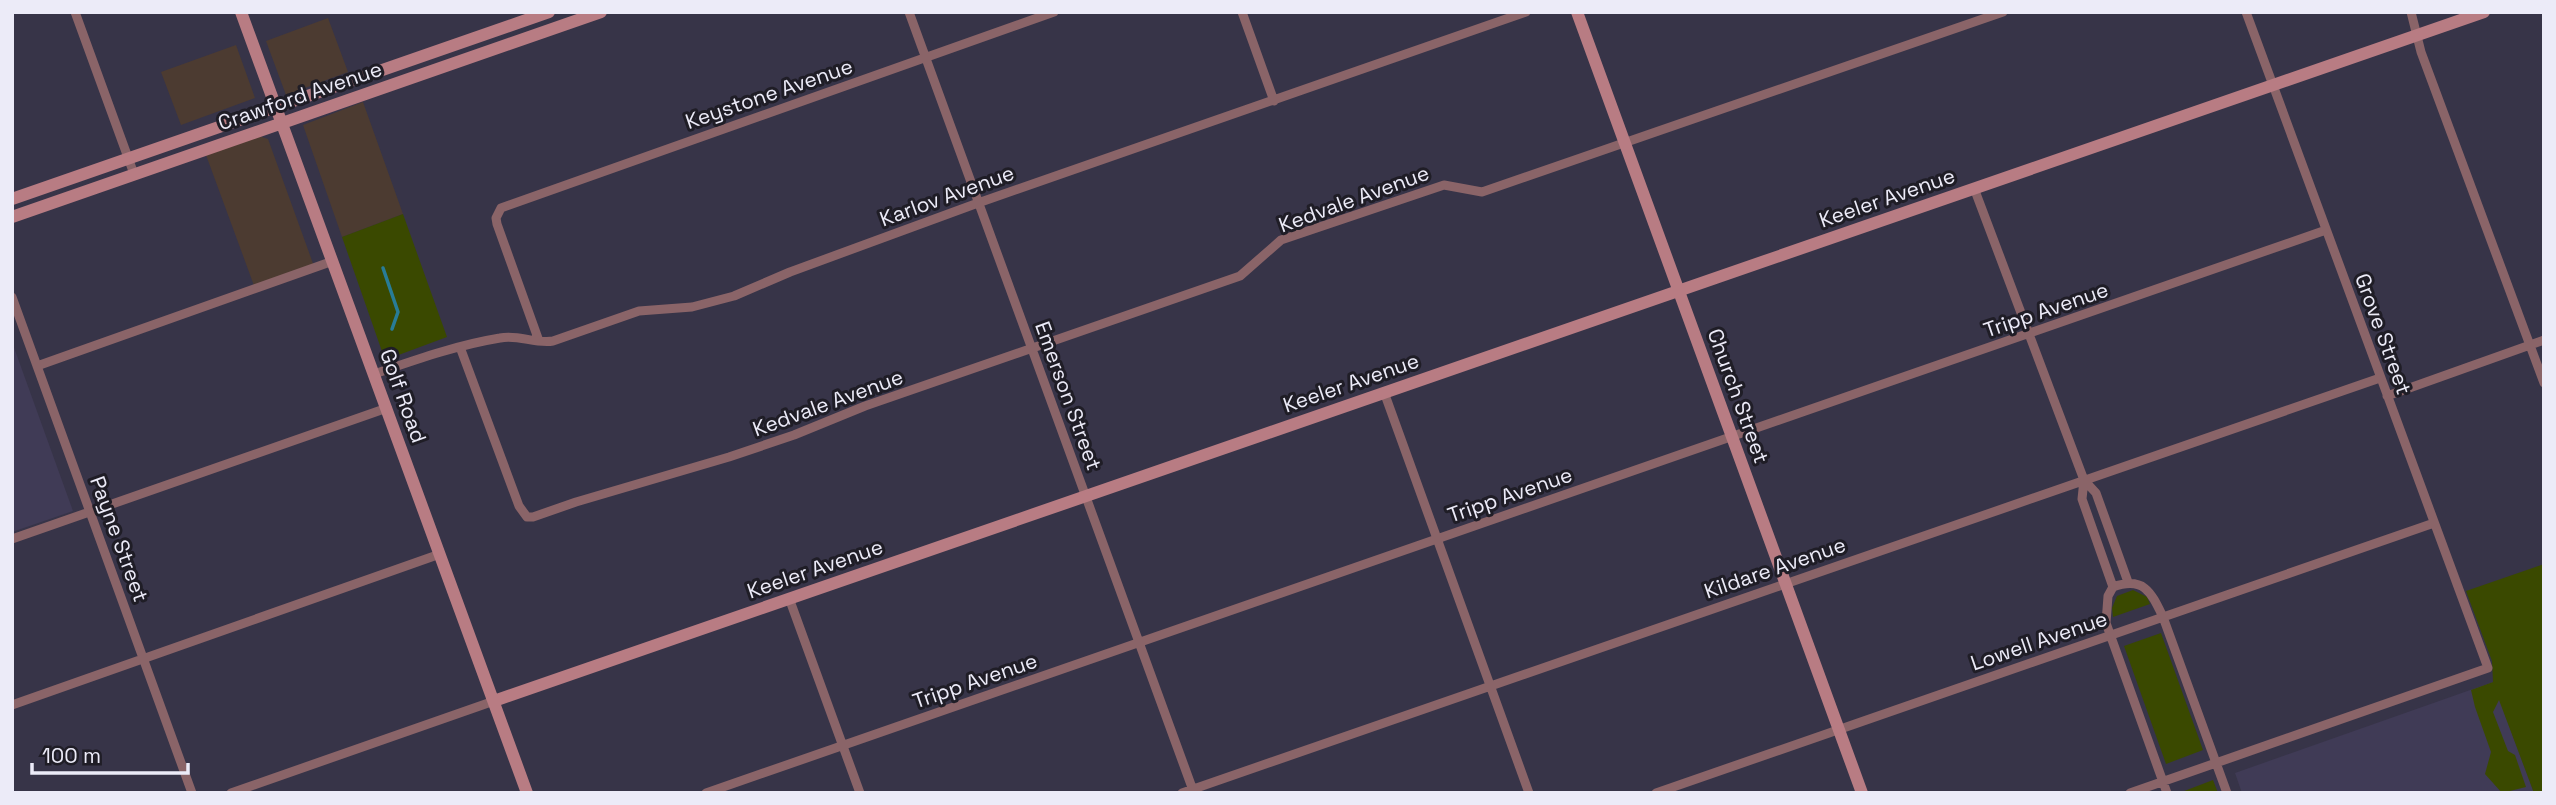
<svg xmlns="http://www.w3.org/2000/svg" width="2556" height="805" viewBox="0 0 2556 805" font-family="'Space Grotesk',sans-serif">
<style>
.commercial{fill:#4c3b31}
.built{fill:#403b56}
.green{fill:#3a4900}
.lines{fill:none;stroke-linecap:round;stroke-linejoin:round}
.stream{stroke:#287c97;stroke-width:3.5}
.street{stroke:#8a6468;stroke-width:9}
.secondary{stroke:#b87c83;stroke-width:12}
.labels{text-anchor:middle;stroke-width:6;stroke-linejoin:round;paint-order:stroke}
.street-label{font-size:21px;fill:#ecebf8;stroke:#1f1d26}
</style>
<rect width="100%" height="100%" fill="#373448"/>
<path class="commercial" d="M 328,18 L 348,72 L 286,95 L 266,41 Z
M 236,45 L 255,98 L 181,125 L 161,72 Z
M 363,102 L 403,214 L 342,237 L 303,125 Z
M 259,136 L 268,139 L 315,269 L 256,291 L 206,155 Z"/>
<path class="built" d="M 12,342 L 73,511 L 12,532 Z
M 2493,682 L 2534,793 L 2242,793 L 2235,773 Z"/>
<path class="green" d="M 403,214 L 447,337 L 385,360 L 342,237 Z
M 2544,564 L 2544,793 L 2534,793 L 2499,700 L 2493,712 L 2508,751 L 2515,755 L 2526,787 L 2502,793 L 2485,774 L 2491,752 L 2475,707 L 2471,690 L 2493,682 L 2492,661 L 2466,591 Z
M 2133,590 L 2147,597 L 2150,604 L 2113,617 L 2112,608 L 2117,596 Z
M 2161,633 L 2203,750 L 2166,764 L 2124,646 Z
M 2213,780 L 2218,793 L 2179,793 Z"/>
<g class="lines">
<path class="stream" d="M 383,268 L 398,312 L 392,329"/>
<path class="street" d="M 75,12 L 134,174
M 909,12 L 1194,793
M 1242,12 L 1274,101
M 2411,12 L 2421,52 L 2544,383
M 1974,188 L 2084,480 L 2096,493 L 2128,582
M 12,297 L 192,793
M 539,341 L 497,224 L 496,218 L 501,208 L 1054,12
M 460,347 L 519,506 L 527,517 L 533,517 L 576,502 L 729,457 L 794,435 L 865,406 L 1240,276 L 1281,240 L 1444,185 L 1482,192 L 2003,12
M 37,366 L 333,261
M 374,374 C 415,360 457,345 500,338 C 518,334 535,344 553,341 L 639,311 L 692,307 L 734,296 L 790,272 L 978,203 L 1526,12
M 1384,392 L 1529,793
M 2387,396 L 2544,340
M 2084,480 L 2082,499 L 2113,587
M 12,539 L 387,408
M 789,598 L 860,793
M 12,705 L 440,554
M 231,793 L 494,701
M 706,793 L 2326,230
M 1182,793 L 2380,378
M 1656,793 L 2434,523
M 2130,793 L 2488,668 L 2246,12
M 2167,793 L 2106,623 L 2108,596 L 2113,587 C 2144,576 2151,592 2163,617 L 2227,793"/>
<path class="secondary" d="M 241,12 L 527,793
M 1577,12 L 1862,793
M 12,199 L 549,12
M 12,217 L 601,12
M 494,701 L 2484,12"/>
</g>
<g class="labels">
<g class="street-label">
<text transform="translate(769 94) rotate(-19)" y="7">Keystone Avenue</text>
<text transform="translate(300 96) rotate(-19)" y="7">Crawford Avenue</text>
<text transform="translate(947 196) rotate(-20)" y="7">Karlov Avenue</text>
<text transform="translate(1887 198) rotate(-19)" y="7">Keeler Avenue</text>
<text transform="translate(1354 199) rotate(-20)" y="7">Kedvale Avenue</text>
<text transform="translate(2046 310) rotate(-19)" y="7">Tripp Avenue</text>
<text transform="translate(2383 334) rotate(70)" y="7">Grove Street</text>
<text transform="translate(1351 383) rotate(-19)" y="7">Keeler Avenue</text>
<text transform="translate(403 396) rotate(70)" y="7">Golf Road</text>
<text transform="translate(1068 396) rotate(70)" y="7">Emerson Street</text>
<text transform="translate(1738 396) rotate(70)" y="7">Church Street</text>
<text transform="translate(828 403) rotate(-20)" y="7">Kedvale Avenue</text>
<text transform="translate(1510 495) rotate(-19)" y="7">Tripp Avenue</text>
<text transform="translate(119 539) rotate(70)" y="7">Payne Street</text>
<text transform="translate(1775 568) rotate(-19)" y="7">Kildare Avenue</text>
<text transform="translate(815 569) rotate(-19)" y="7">Keeler Avenue</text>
<text transform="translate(2039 641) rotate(-19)" y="7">Lowell Avenue</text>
<text transform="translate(975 681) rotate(-19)" y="7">Tripp Avenue</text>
</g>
</g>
<rect width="2556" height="805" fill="none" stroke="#ecebf8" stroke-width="28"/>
<path d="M32 763v10h156v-10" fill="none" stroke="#ecebf8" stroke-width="3.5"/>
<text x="42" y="763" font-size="21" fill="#ecebf8" stroke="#1f1d26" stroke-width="5" paint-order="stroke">100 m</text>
</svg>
